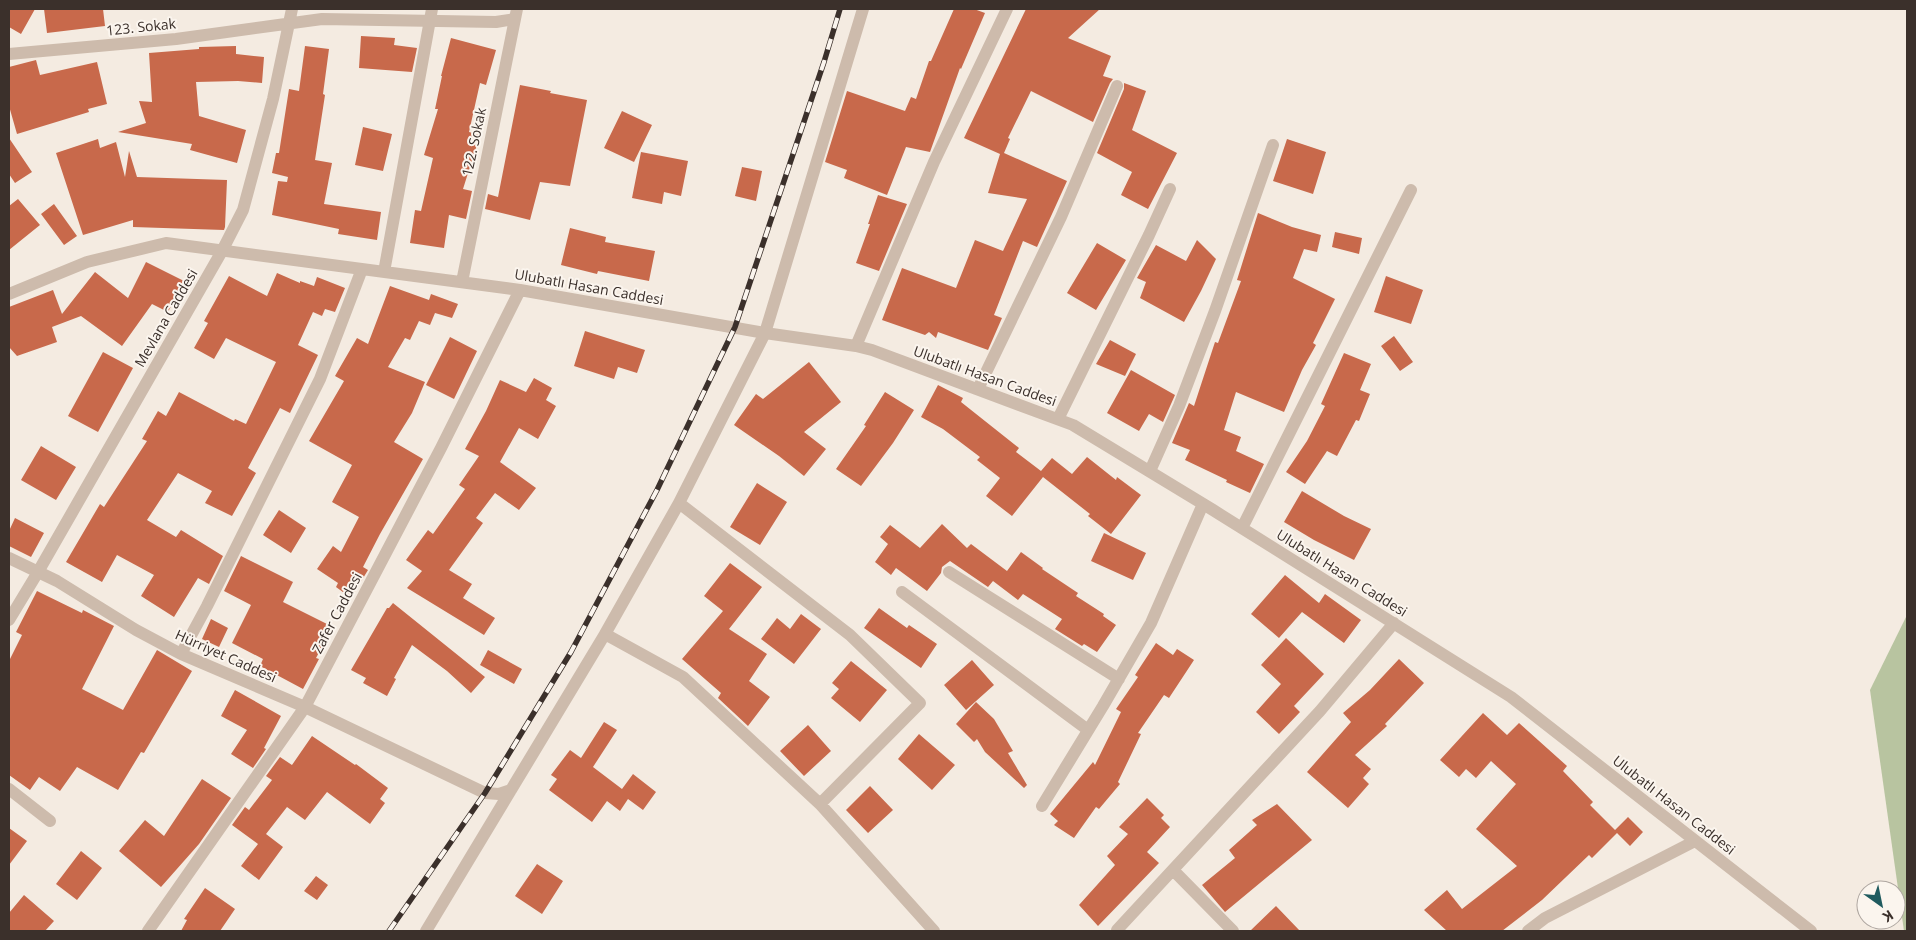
<svg xmlns="http://www.w3.org/2000/svg" width="1916" height="940" viewBox="0 0 1916 940" font-family="'Open Sans',sans-serif">
<style>
.green{fill:#b8c4a0}
.building{fill:#c8694b}
.lines{fill:none;stroke-linecap:round;stroke-linejoin:round}
.minor{stroke:#cdbbac;stroke-width:12}
.rail-casing{stroke:#3b302b;stroke-width:5.5}
.rail{stroke:#fbf5ee;stroke-width:4;stroke-dasharray:11;stroke-linecap:butt}
.labels{text-anchor:middle;stroke-width:4;stroke-linejoin:round;paint-order:stroke}
.street-label{font-size:14px;fill:#3b302b;stroke:#fbf5ee}
</style>
<rect width="100%" height="100%" fill="#f4ebe1"/>
<path class="green" d="M 1907,615 L 1907,931 L 1904,931 L 1870,690 Z"/>
<path class="building" d="M 9,9 L 35,9 L 21,34 L 9,27 Z
M 44,9 L 103,9 L 105,26 L 47,33 Z
M 954,9 L 974,9 L 985,13 L 961,69 L 960,68 L 930,152 L 906,147 L 887,195 L 844,178 L 847,170 L 825,162 L 847,91 L 905,111 L 911,97 L 916,99 L 929,61 L 931,61 Z
M 1026,9 L 1100,9 L 1068,38 L 1111,56 L 1103,76 L 1113,79 L 1110,83 L 1093,122 L 1031,91 L 1008,138 L 1010,139 L 1004,153 L 1067,181 L 1037,247 L 1023,241 L 994,315 L 1002,318 L 988,350 L 938,332 L 936,338 L 929,332 L 925,335 L 882,320 L 902,268 L 956,288 L 975,240 L 1003,251 L 1027,199 L 988,193 L 1000,154 L 964,138 Z
M 361,36 L 395,38 L 394,45 L 417,48 L 412,72 L 359,68 Z
M 451,38 L 496,50 L 486,85 L 480,83 L 469,132 L 480,135 L 463,189 L 472,191 L 466,219 L 449,215 L 444,248 L 410,243 L 415,210 L 421,211 L 433,158 L 424,155 L 438,109 L 435,109 L 442,76 L 441,76 Z
M 236,46 L 236,54 L 264,57 L 262,83 L 238,81 L 196,82 L 199,116 L 246,130 L 237,163 L 190,150 L 192,144 L 118,132 L 146,123 L 139,101 L 152,102 L 149,53 L 199,49 L 199,47 Z
M 305,46 L 329,49 L 323,94 L 325,95 L 315,160 L 332,163 L 324,204 L 381,212 L 377,240 L 338,234 L 339,229 L 272,215 L 278,181 L 287,182 L 288,177 L 272,173 L 276,153 L 279,153 L 289,89 L 299,91 Z
M 36,60 L 40,75 L 97,62 L 107,104 L 88,109 L 89,112 L 17,134 L 9,106 L 9,67 Z
M 1124,83 L 1146,91 L 1132,130 L 1177,153 L 1148,209 L 1121,195 L 1132,172 L 1097,153 L 1124,89 Z
M 520,85 L 551,91 L 550,93 L 587,100 L 570,186 L 540,182 L 530,220 L 485,209 L 488,194 L 498,197 Z
M 622,111 L 652,125 L 634,162 L 604,148 Z
M 363,127 L 392,134 L 383,171 L 355,165 Z
M 9,138 L 32,172 L 15,183 L 9,174 Z
M 98,139 L 100,148 L 116,142 L 125,177 L 129,151 L 137,177 L 227,180 L 225,227 L 224,230 L 133,227 L 133,220 L 83,235 L 56,153 Z
M 1287,139 L 1326,152 L 1313,194 L 1273,181 Z
M 641,152 L 688,161 L 681,196 L 664,192 L 662,204 L 632,198 Z
M 742,167 L 762,171 L 756,201 L 735,196 Z
M 878,195 L 907,204 L 879,271 L 856,263 L 870,224 L 868,224 Z
M 18,199 L 40,225 L 9,250 L 9,206 Z
M 54,204 L 77,236 L 64,245 L 41,214 Z
M 1258,213 L 1292,227 L 1321,235 L 1317,252 L 1304,249 L 1293,278 L 1335,299 L 1313,343 L 1316,345 L 1302,370 L 1284,412 L 1236,392 L 1224,430 L 1241,437 L 1236,451 L 1264,464 L 1250,493 L 1226,482 L 1227,480 L 1185,460 L 1190,450 L 1172,443 L 1189,403 L 1194,406 L 1215,342 L 1218,343 L 1241,281 L 1237,280 Z
M 570,228 L 606,237 L 605,242 L 655,251 L 649,281 L 598,271 L 597,274 L 561,265 Z
M 1335,232 L 1362,238 L 1359,254 L 1332,247 Z
M 1197,240 L 1216,259 L 1201,291 L 1184,322 L 1140,298 L 1146,282 L 1137,278 L 1156,245 L 1186,261 Z
M 1097,243 L 1126,260 L 1096,310 L 1067,293 Z
M 146,262 L 184,281 L 168,312 L 152,304 L 122,346 L 81,316 L 52,327 L 57,342 L 17,356 L 9,347 L 9,307 L 53,290 L 62,314 L 95,272 L 128,298 Z
M 277,273 L 300,283 L 300,281 L 314,286 L 317,277 L 345,288 L 335,312 L 325,309 L 322,316 L 313,312 L 298,345 L 318,355 L 290,413 L 280,408 L 248,468 L 256,473 L 232,516 L 205,503 L 212,491 L 178,473 L 147,520 L 176,537 L 181,530 L 223,556 L 209,584 L 198,578 L 174,617 L 141,596 L 154,575 L 117,555 L 102,582 L 66,562 L 100,504 L 104,507 L 147,441 L 142,439 L 158,411 L 166,416 L 179,392 L 234,421 L 235,419 L 246,424 L 276,362 L 226,338 L 214,359 L 194,348 L 208,323 L 204,321 L 229,276 L 267,296 Z
M 1386,276 L 1423,290 L 1411,324 L 1374,312 Z
M 390,286 L 429,300 L 431,294 L 458,304 L 452,318 L 435,313 L 430,325 L 419,321 L 410,340 L 405,338 L 388,367 L 425,382 L 412,413 L 394,442 L 423,459 L 380,534 L 363,567 L 368,570 L 351,598 L 336,587 L 338,583 L 317,569 L 333,546 L 341,552 L 359,517 L 332,502 L 352,465 L 309,441 L 344,381 L 335,376 L 357,338 L 368,344 Z
M 585,331 L 645,350 L 637,373 L 618,367 L 614,379 L 574,366 Z
M 1394,336 L 1413,362 L 1400,371 L 1381,346 Z
M 450,337 L 477,351 L 454,399 L 426,385 Z
M 1110,340 L 1136,354 L 1125,376 L 1096,364 Z
M 103,352 L 133,368 L 98,432 L 68,416 Z
M 1344,353 L 1371,364 L 1360,390 L 1370,394 L 1359,421 L 1356,420 L 1337,456 L 1327,451 L 1305,484 L 1286,472 L 1307,441 L 1325,406 L 1321,404 Z
M 809,362 L 841,402 L 804,432 L 826,449 L 804,476 L 779,456 L 734,425 L 756,394 L 763,399 Z
M 1131,370 L 1175,395 L 1163,422 L 1149,414 L 1139,431 L 1107,413 Z
M 534,378 L 552,388 L 546,400 L 556,406 L 538,439 L 519,428 L 500,462 L 536,488 L 519,510 L 495,493 L 476,518 L 483,523 L 449,570 L 472,584 L 463,598 L 495,618 L 484,635 L 407,588 L 422,571 L 406,560 L 428,530 L 433,534 L 465,489 L 459,485 L 479,456 L 465,449 L 486,411 L 500,380 L 526,392 Z
M 938,385 L 963,398 L 961,402 L 1019,448 L 1016,452 L 1041,471 L 1052,458 L 1072,474 L 1087,457 L 1116,480 L 1117,477 L 1141,495 L 1111,534 L 1088,516 L 1090,514 L 1043,477 L 1012,516 L 986,496 L 1000,478 L 977,460 L 980,457 L 943,429 L 921,417 Z
M 885,392 L 914,410 L 893,443 L 861,486 L 836,469 L 866,426 L 864,425 Z
M 41,446 L 76,467 L 56,500 L 21,480 Z
M 757,483 L 787,502 L 760,545 L 730,527 Z
M 1302,491 L 1344,516 L 1371,529 L 1354,560 L 1314,540 L 1284,522 Z
M 279,510 L 306,528 L 291,553 L 263,535 Z
M 15,518 L 44,533 L 31,557 L 9,546 L 9,531 Z
M 942,524 L 967,548 L 971,544 L 1007,571 L 1021,552 L 1043,568 L 1042,569 L 1078,593 L 1076,596 L 1104,614 L 1103,616 L 1116,625 L 1097,652 L 1084,644 L 1082,646 L 1055,629 L 1062,619 L 1023,594 L 1018,600 L 993,581 L 988,587 L 950,561 L 942,567 L 941,573 L 927,591 L 896,568 L 891,575 L 875,562 L 888,544 L 880,537 L 890,525 L 920,548 Z
M 1104,533 L 1146,553 L 1133,580 L 1091,561 Z
M 241,556 L 293,582 L 283,602 L 333,627 L 316,658 L 319,659 L 303,689 L 260,666 L 263,659 L 232,643 L 251,605 L 224,591 Z
M 730,563 L 762,587 L 729,629 L 767,654 L 749,681 L 770,697 L 748,726 L 718,698 L 721,693 L 682,659 L 723,611 L 704,596 Z
M 1285,575 L 1319,603 L 1325,594 L 1361,620 L 1344,643 L 1302,612 L 1279,638 L 1251,614 Z
M 37,591 L 82,613 L 83,610 L 114,626 L 82,689 L 123,710 L 157,650 L 192,671 L 144,753 L 141,752 L 118,790 L 77,767 L 60,791 L 39,777 L 30,790 L 9,775 L 9,661 L 22,635 L 16,632 Z
M 393,603 L 485,677 L 471,693 L 447,671 L 412,645 L 394,678 L 396,679 L 387,696 L 363,683 L 366,678 L 351,670 L 387,608 L 389,608 Z
M 879,608 L 907,628 L 909,625 L 937,644 L 921,668 L 864,628 Z
M 801,614 L 821,629 L 794,664 L 761,639 L 777,618 L 790,629 Z
M 211,619 L 228,628 L 219,647 L 202,639 Z
M 1286,638 L 1324,674 L 1294,706 L 1300,712 L 1279,734 L 1256,712 L 1281,684 L 1261,665 Z
M 1156,643 L 1173,655 L 1177,649 L 1194,660 L 1169,698 L 1164,695 L 1138,733 L 1141,734 L 1118,782 L 1120,784 L 1099,809 L 1096,807 L 1074,838 L 1054,825 L 1058,821 L 1050,814 L 1093,762 L 1095,765 L 1121,712 L 1116,709 L 1138,677 L 1135,675 Z
M 488,650 L 522,669 L 514,684 L 480,665 Z
M 1399,659 L 1424,683 L 1385,724 L 1387,726 L 1355,755 L 1371,769 L 1363,778 L 1369,784 L 1348,808 L 1307,772 L 1351,722 L 1343,713 L 1370,690 Z
M 972,660 L 994,685 L 966,710 L 944,685 Z
M 851,661 L 887,690 L 860,722 L 831,698 L 839,689 L 832,683 Z
M 235,690 L 281,716 L 264,748 L 266,749 L 253,768 L 231,754 L 247,730 L 221,716 Z
M 976,702 L 994,719 L 1013,751 L 1008,753 L 1027,785 L 1024,788 L 985,752 L 977,739 L 974,742 L 956,724 Z
M 1483,713 L 1507,735 L 1519,723 L 1567,766 L 1563,771 L 1593,802 L 1590,805 L 1615,830 L 1628,817 L 1643,832 L 1630,846 L 1617,833 L 1592,858 L 1589,855 L 1542,900 L 1502,931 L 1447,931 L 1424,910 L 1447,890 L 1462,909 L 1517,866 L 1476,829 L 1516,784 L 1491,761 L 1476,778 L 1466,769 L 1459,777 L 1440,760 Z
M 604,722 L 617,730 L 593,767 L 622,789 L 633,774 L 656,792 L 643,810 L 628,799 L 620,811 L 607,801 L 592,822 L 549,790 L 557,779 L 551,775 L 570,750 L 581,758 Z
M 808,725 L 831,751 L 804,776 L 780,751 Z
M 919,734 L 955,765 L 932,790 L 898,759 Z
M 312,736 L 355,765 L 356,764 L 388,788 L 380,799 L 385,803 L 370,824 L 327,792 L 305,820 L 287,807 L 266,834 L 283,847 L 259,880 L 241,866 L 258,844 L 232,825 L 245,807 L 249,810 L 272,780 L 266,776 L 280,757 L 292,765 Z
M 202,779 L 231,798 L 199,844 L 161,887 L 119,851 L 145,820 L 164,836 Z
M 870,786 L 893,810 L 868,833 L 846,810 Z
M 1147,798 L 1164,815 L 1161,818 L 1170,827 L 1147,852 L 1159,863 L 1098,926 L 1079,905 L 1115,865 L 1107,856 L 1128,834 L 1119,827 Z
M 1277,804 L 1312,840 L 1225,912 L 1202,885 L 1235,858 L 1229,850 L 1257,825 L 1252,820 Z
M 9,828 L 27,841 L 9,865 Z
M 81,851 L 102,868 L 77,900 L 56,884 Z
M 537,864 L 563,881 L 542,914 L 515,896 Z
M 316,876 L 328,885 L 317,900 L 304,891 Z
M 205,888 L 235,909 L 220,931 L 181,931 L 187,920 L 184,919 Z
M 24,895 L 54,921 L 45,931 L 9,931 L 9,913 Z
M 1276,906 L 1300,931 L 1250,931 Z"/>
<g class="lines">
<path class="minor" d="M 9,54 L 176,39 L 322,19 L 496,22 L 515,19
M 384,272 L 432,9
M 462,282 L 517,9
M 9,294 L 87,262 L 166,243 L 520,290 L 765,333 L 856,346 L 872,350 L 1073,425 L 1213,510 L 1511,697 L 1811,931
M 856,346 L 934,162 L 1007,9
M 978,389 L 1061,217 L 1117,86
M 1058,419 L 1149,235 L 1170,189
M 1150,471 L 1179,406 L 1215,311 L 1273,145
M 679,503 L 850,635 L 920,703 L 820,804
M 1242,528 L 1411,190
M 9,558 L 57,581 L 136,630 L 181,654 L 305,707 L 485,793 L 499,794 L 511,790
M 949,572 L 1119,679
M 902,592 L 1088,730
M 9,620 L 38,572 L 222,251 L 243,210 L 273,99 L 292,9
M 605,634 L 683,677 L 820,804 L 934,931
M 181,654 L 207,606 L 320,379 L 362,269
M 9,789 L 50,821
M 1042,806 L 1103,706 L 1151,623 L 1203,504
M 1173,870 L 1233,931
M 1117,930 L 1320,711 L 1394,623
M 148,931 L 305,707 L 441,448 L 520,290
M 426,931 L 605,634 L 679,503 L 765,333 L 863,9
M 1528,931 L 1545,918 L 1695,841"/>
<defs>
<path id="rail" d="M 389,931 L 485,793 L 571,652 L 657,490 L 735,327 L 824,62 L 840,9"/>
</defs>
<use href="#rail" class="rail-casing"/>
<use href="#rail" class="rail"/>
</g>
<g class="labels">
<g class="street-label">
<text transform="translate(141 27) rotate(-6)" y="5">123. Sokak</text>
<text transform="translate(474 142) rotate(-78)" y="5">122. Sokak</text>
<text transform="translate(589 287) rotate(10)" y="5">Ulubatlı Hasan Caddesi</text>
<text transform="translate(166 318) rotate(-60)" y="5">Mevlana Caddesi</text>
<text transform="translate(985 376) rotate(20)" y="5">Ulubatlı Hasan Caddesi</text>
<text transform="translate(1342 573) rotate(32)" y="5">Ulubatlı Hasan Caddesi</text>
<text transform="translate(337 613) rotate(-62)" y="5">Zafer Caddesi</text>
<text transform="translate(226 656) rotate(24)" y="5">Hürriyet Caddesi</text>
<text transform="translate(1674 805) rotate(38)" y="5">Ulubatlı Hasan Caddesi</text>
</g>
</g>
<rect width="1916" height="940" fill="none" stroke="#3b302b" stroke-width="20"/>
<g transform="translate(1881 905) rotate(147)"><circle r="24" fill="#fbf5ee" stroke="#aea6a0"/>
<path d="M0-4L9 19L0 12L-9 19Z" fill="#1f5a5e"/>
<text y="-8" font-size="14" font-weight="bold" text-anchor="middle" fill="#3b302b">K</text>
</g>
</svg>
